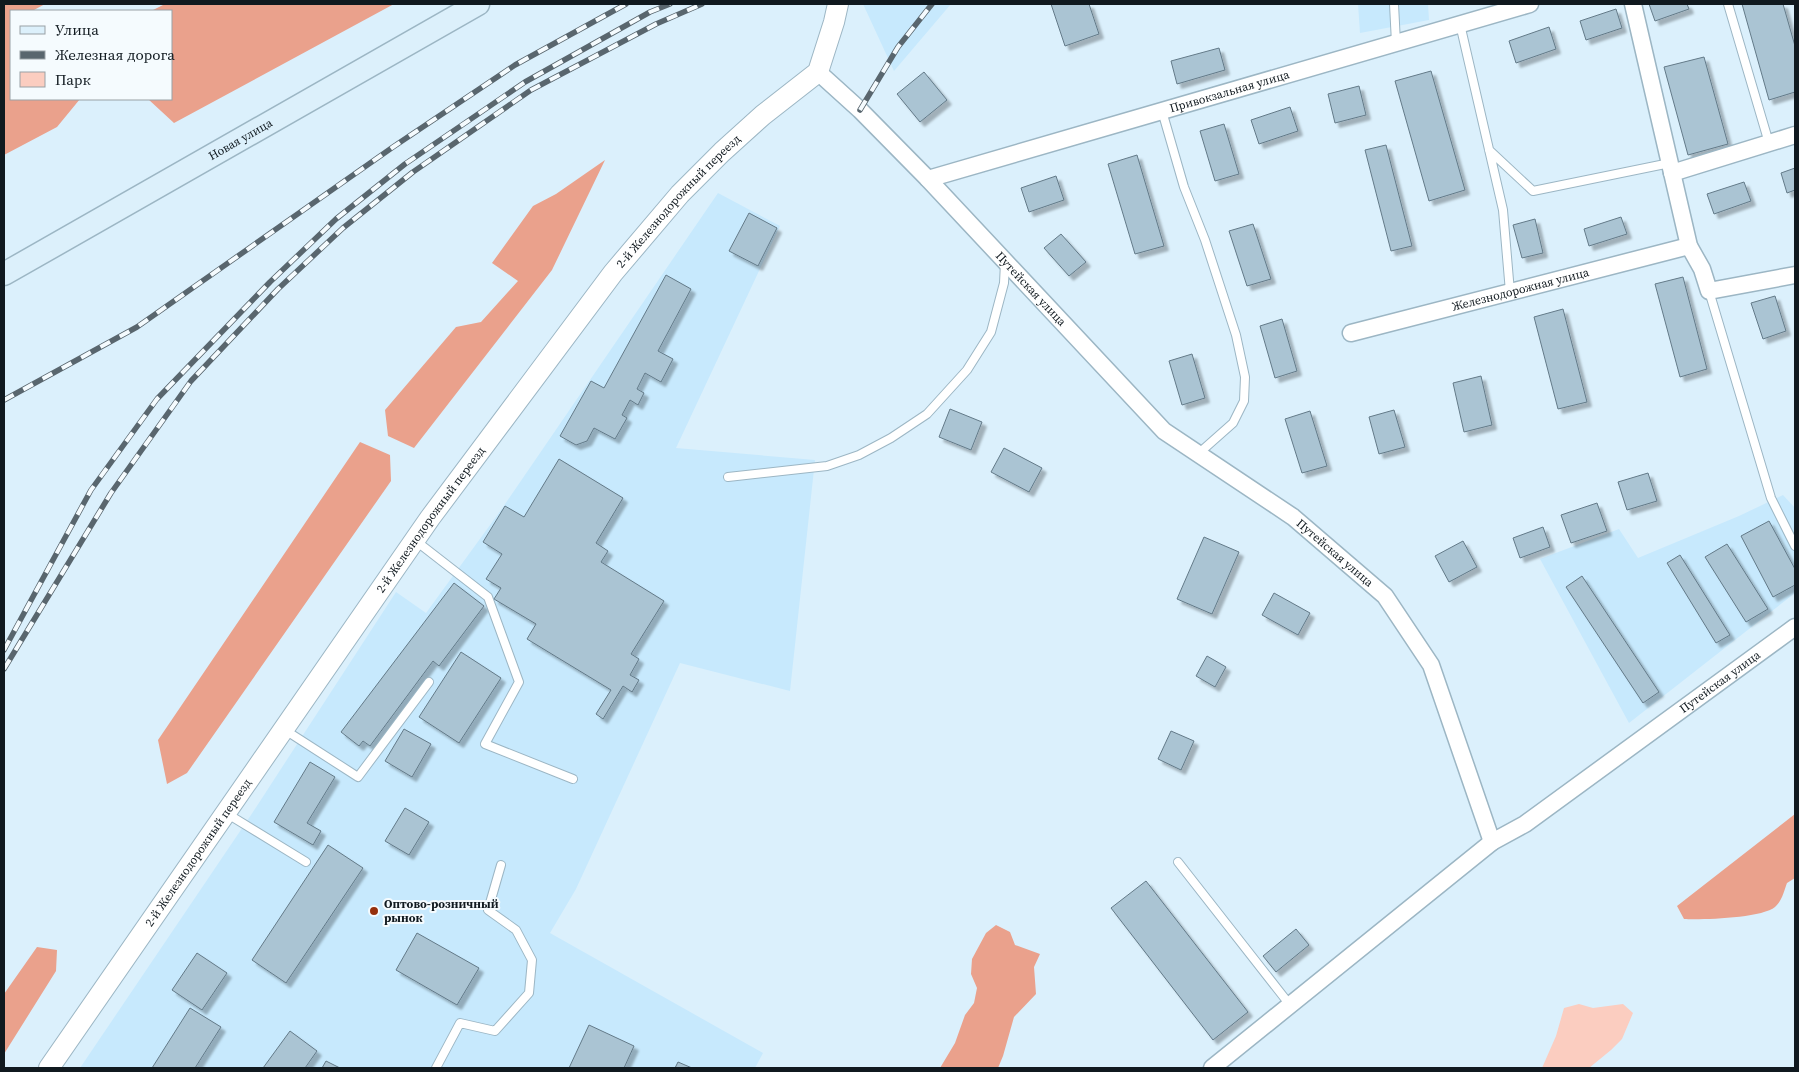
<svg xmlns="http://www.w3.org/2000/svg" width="1799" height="1072" viewBox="0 0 1799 1072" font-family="'Source Serif 4',serif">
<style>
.built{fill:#c7e9fd}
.green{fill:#fbcdc0}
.forest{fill:#eaa18c}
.building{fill:#aac4d3;stroke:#637a88;filter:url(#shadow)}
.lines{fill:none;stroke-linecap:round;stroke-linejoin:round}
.service-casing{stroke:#9cb6c4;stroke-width:10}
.minor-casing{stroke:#9cb6c4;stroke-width:19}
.tertiary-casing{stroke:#9cb6c4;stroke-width:22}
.secondary-casing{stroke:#9cb6c4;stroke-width:25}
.service{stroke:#fff;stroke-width:8}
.minor{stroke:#fff;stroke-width:16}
.tertiary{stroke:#fff;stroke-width:20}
.secondary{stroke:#dcf0fb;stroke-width:22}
.rail-casing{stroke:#59666e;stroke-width:5.5}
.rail{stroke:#f5fbfe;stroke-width:4;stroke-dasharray:11;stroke-linecap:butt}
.poi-dot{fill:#952f0c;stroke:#f5fbfe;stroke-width:2}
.labels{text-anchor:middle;stroke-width:4;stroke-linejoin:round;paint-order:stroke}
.street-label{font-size:12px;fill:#10191f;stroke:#f5fbfe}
.poi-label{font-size:12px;font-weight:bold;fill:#10191f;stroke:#f5fbfe;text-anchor:start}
</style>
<defs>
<filter id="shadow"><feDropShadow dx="4.5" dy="4.5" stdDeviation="1" flood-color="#0004"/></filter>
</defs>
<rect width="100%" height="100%" fill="#dbf0fc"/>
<path class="built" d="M 863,4 L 951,4 L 894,71 Z
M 1358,4 L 1428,4 L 1429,20 L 1360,33 Z
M 718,193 L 780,226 L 676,448 L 815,460 L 790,691 L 680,663 L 576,889 L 550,933 L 763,1053 L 755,1068 L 80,1068 L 251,815 L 396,592 L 426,613 L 501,510 Z
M 1783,495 L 1795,508 L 1795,593 L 1629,723 L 1540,559 L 1619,529 L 1638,558 L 1739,516 Z"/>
<path class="green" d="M 1579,1004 L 1593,1008 L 1623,1004 L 1633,1013 L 1622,1039 L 1611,1050 L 1589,1068 L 1542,1068 L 1556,1036 L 1564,1008 Z"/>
<path class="forest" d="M 4,4 L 45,4 L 34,10 L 34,11 L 11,11 L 11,99 L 80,99 L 57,127 L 4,155 Z
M 165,4 L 394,4 L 174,123 L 148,99 L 171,99 L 171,11 L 151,11 Z
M 605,160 L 552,270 L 414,448 L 388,436 L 385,410 L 456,327 L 481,322 L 518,281 L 492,263 L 533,206 L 556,194 Z
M 360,442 L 390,455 L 391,481 L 187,773 L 167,784 L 158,740 Z
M 1795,814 L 1795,878 L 1787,883 C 1784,891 1782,901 1775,907 C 1762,918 1702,920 1684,919 L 1677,906 Z
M 996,925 L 1010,932 L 1015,945 L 1040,954 L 1034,967 L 1036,994 L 1014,1017 L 1003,1056 L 998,1068 L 940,1068 L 955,1043 L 965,1015 L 974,1003 L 977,988 L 971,974 L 972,959 L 986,933 Z
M 37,947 L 57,950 L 56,971 L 4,1054 L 4,994 Z"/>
<path class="building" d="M 1051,4 L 1089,4 L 1099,34 L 1065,46 Z
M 1649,4 L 1687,4 L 1689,9 L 1655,21 Z
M 1742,4 L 1783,4 L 1795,46 L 1795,92 L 1769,100 Z
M 1616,9 L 1622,28 L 1586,40 L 1580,21 Z
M 1549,27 L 1556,49 L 1516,63 L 1509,41 Z
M 1219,48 L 1225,70 L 1177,84 L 1171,61 Z
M 1704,57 L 1728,144 L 1688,155 L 1664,67 Z
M 1431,71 L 1465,190 L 1429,201 L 1395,81 Z
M 924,72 L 947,100 L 920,122 L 897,94 Z
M 1359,86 L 1366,115 L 1335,123 L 1328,94 Z
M 1290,107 L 1298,131 L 1259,144 L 1251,120 Z
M 1224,124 L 1239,174 L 1215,181 L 1200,131 Z
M 1386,145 L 1412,246 L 1391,251 L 1365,150 Z
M 1137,155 L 1164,246 L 1135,254 L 1108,164 Z
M 1795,168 L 1795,190 L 1787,193 L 1781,173 Z
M 1056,176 L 1064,200 L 1029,212 L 1021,188 Z
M 1744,182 L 1751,201 L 1714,214 L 1707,194 Z
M 749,213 L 777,228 L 758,266 L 729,251 Z
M 1621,217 L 1627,234 L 1589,246 L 1584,229 Z
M 1535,219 L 1543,253 L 1522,258 L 1513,225 Z
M 1253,224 L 1271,279 L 1247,286 L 1229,231 Z
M 1061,234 L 1086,262 L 1069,276 L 1044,248 Z
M 666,275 L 691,289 L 658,351 L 673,359 L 661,382 L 645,373 L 637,389 L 644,393 L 638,405 L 630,400 L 622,415 L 627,418 L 615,439 L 594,428 L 587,441 L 576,445 L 560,436 L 591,381 L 604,388 Z
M 1683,277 L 1707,369 L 1680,377 L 1655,284 Z
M 1775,296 L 1786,331 L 1763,339 L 1751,303 Z
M 1563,309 L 1587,402 L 1558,409 L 1534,317 Z
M 1282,319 L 1297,371 L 1275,378 L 1260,326 Z
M 1192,354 L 1205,398 L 1182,405 L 1169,361 Z
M 1481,376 L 1492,425 L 1464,432 L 1453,383 Z
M 950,409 L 982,422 L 971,450 L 939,437 Z
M 1394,410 L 1405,447 L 1379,454 L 1369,417 Z
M 1310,411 L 1327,466 L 1302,473 L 1285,419 Z
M 1004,448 L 1042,468 L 1029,492 L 991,472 Z
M 559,459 L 623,498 L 596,543 L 608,551 L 601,562 L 664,601 L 631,654 L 639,659 L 630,675 L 639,680 L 632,692 L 623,686 L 603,719 L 596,714 L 611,690 L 527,639 L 536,624 L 494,599 L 501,588 L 486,579 L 502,554 L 483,542 L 505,506 L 524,517 Z
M 1648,473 L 1657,501 L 1627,510 L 1618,482 Z
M 1597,503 L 1607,531 L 1571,543 L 1561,515 Z
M 1769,521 L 1795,569 L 1795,585 L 1773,597 L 1741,536 Z
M 1543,527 L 1550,547 L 1520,558 L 1513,538 Z
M 1204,537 L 1239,552 L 1212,614 L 1177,599 Z
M 1463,541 L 1477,567 L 1449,582 L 1435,556 Z
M 1727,544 L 1768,609 L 1746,622 L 1705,557 Z
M 1680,555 L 1730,635 L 1716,643 L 1667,563 Z
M 1582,576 L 1659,692 L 1643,703 L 1566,587 Z
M 454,583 L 484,606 L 439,666 L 433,661 L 370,746 L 363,741 L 359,746 L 341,732 Z
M 1274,593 L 1310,613 L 1298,635 L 1262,615 Z
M 461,652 L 501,678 L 459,743 L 419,717 Z
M 1207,656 L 1226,667 L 1215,687 L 1196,676 Z
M 404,729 L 431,744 L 412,777 L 385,761 Z
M 1171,731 L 1194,741 L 1181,770 L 1158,759 Z
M 310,762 L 335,777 L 307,823 L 321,831 L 313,845 L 274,822 Z
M 405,808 L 429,822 L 409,855 L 385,841 Z
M 328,845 L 363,868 L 286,983 L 252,960 Z
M 1146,881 L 1248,1012 L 1213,1040 L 1111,908 Z
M 1296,929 L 1309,945 L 1276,972 L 1263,956 Z
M 417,933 L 479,968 L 457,1005 L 396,970 Z
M 197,953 L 227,973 L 202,1010 L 172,990 Z
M 190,1008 L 221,1027 L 195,1068 L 152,1068 Z
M 589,1025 L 634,1046 L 624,1068 L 569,1068 Z
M 290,1031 L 317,1051 L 305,1068 L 263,1068 Z
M 326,1061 L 340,1068 L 322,1068 Z
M 678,1062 L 692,1068 L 675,1068 Z"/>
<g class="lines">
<defs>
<path id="service" d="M 1394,4 L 1396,43
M 1728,4 L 1769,143
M 1460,24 L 1503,210 L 1510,292
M 1162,111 L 1184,187 L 1205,240 L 1236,335 L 1245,377 L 1244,401 L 1233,423 L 1198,454
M 1489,150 L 1533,191 L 1670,163
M 1709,291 L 1771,498 L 1795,546
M 728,477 L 827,466 L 859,455 L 891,438 L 927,414 L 967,370 L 991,332 L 1004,283 L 1005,263
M 416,541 L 488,597 L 519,682 L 485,744 L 573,779
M 285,730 L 358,777 L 429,682
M 226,813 L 306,862
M 1178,862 L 1290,1005
M 436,1068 L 460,1023 L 495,1031 L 529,993 L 532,960 L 516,930 L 488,910 L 501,865"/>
<g id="minor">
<path d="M 1633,4 L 1689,246 L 1702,269 L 1709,291 L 1795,275"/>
<path id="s1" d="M 818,72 L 860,110 L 928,179 L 1164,431 L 1293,517 L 1385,596 L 1431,665 L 1492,842 L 1525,824 L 1795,627"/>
<path d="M 1672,173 L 1795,135"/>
<path id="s2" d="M 928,179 L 1530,4"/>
<path id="s3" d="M 1351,333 L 1689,246"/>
<path d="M 1212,1068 L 1492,842"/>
</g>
<g id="tertiary">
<path id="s4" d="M 49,1068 L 430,518 L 613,273 L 680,194 L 722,152 L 763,115 L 818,72 L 834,22 L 838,4"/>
</g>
<g id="secondary">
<path id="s5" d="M 4,274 L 478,4"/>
</g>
</defs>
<use href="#service" class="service-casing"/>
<use href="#minor" class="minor-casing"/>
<use href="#tertiary" class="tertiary-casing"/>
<use href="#secondary" class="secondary-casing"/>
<use href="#service" class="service"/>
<use href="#minor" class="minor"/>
<use href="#tertiary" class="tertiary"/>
<use href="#secondary" class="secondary"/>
<defs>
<path id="rail" d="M 860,110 L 898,47 L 932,4
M 4,400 L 137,327 L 393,147 L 515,65 L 626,4
M 4,650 L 91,490 L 157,399 L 270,282 L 336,219 L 405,164 L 525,82 L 650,12 L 670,4
M 4,669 L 111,493 L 191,381 L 278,289 L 343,228 L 413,172 L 531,90 L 656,24 L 702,4"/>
</defs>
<use href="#rail" class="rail-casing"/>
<use href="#rail" class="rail"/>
</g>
<circle class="poi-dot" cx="374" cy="911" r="5"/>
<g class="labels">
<g class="street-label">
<text dy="4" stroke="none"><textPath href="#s2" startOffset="314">Привокзальная улица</textPath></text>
<text dy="4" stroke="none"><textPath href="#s5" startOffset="272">Новая улица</textPath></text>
<text dy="4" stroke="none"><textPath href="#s4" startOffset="1072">2-й Железнодорожный переезд</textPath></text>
<text dy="4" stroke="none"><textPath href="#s1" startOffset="304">Путейская улица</textPath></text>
<text dy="4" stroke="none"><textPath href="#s3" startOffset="175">Железнодорожная улица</textPath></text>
<text dy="4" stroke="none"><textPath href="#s4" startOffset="668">2-й Железнодорожный переезд</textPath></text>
<text dy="4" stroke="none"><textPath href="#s1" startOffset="709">Путейская улица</textPath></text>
<text dy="4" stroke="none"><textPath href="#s1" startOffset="1324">Путейская улица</textPath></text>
<text dy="4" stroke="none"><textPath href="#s4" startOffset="262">2-й Железнодорожный переезд</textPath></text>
</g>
<g class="poi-label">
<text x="384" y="908">Оптово-розничный<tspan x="384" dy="14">рынок</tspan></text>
</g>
</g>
<rect width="1799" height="1072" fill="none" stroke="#10191f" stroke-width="10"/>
<rect x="10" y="10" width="162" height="90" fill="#f5fbfe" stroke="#99a1a5"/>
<rect x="20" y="26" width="25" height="8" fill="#dcf0fb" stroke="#99a1a5"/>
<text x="55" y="35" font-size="15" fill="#10191f">Улица</text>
<rect x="20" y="51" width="25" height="8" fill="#59666e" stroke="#99a1a5"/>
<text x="55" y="60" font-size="15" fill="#10191f">Железная дорога</text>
<rect x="20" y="72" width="25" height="15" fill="#fbcdc0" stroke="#99a1a5"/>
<text x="55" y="85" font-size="15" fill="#10191f">Парк</text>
</svg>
